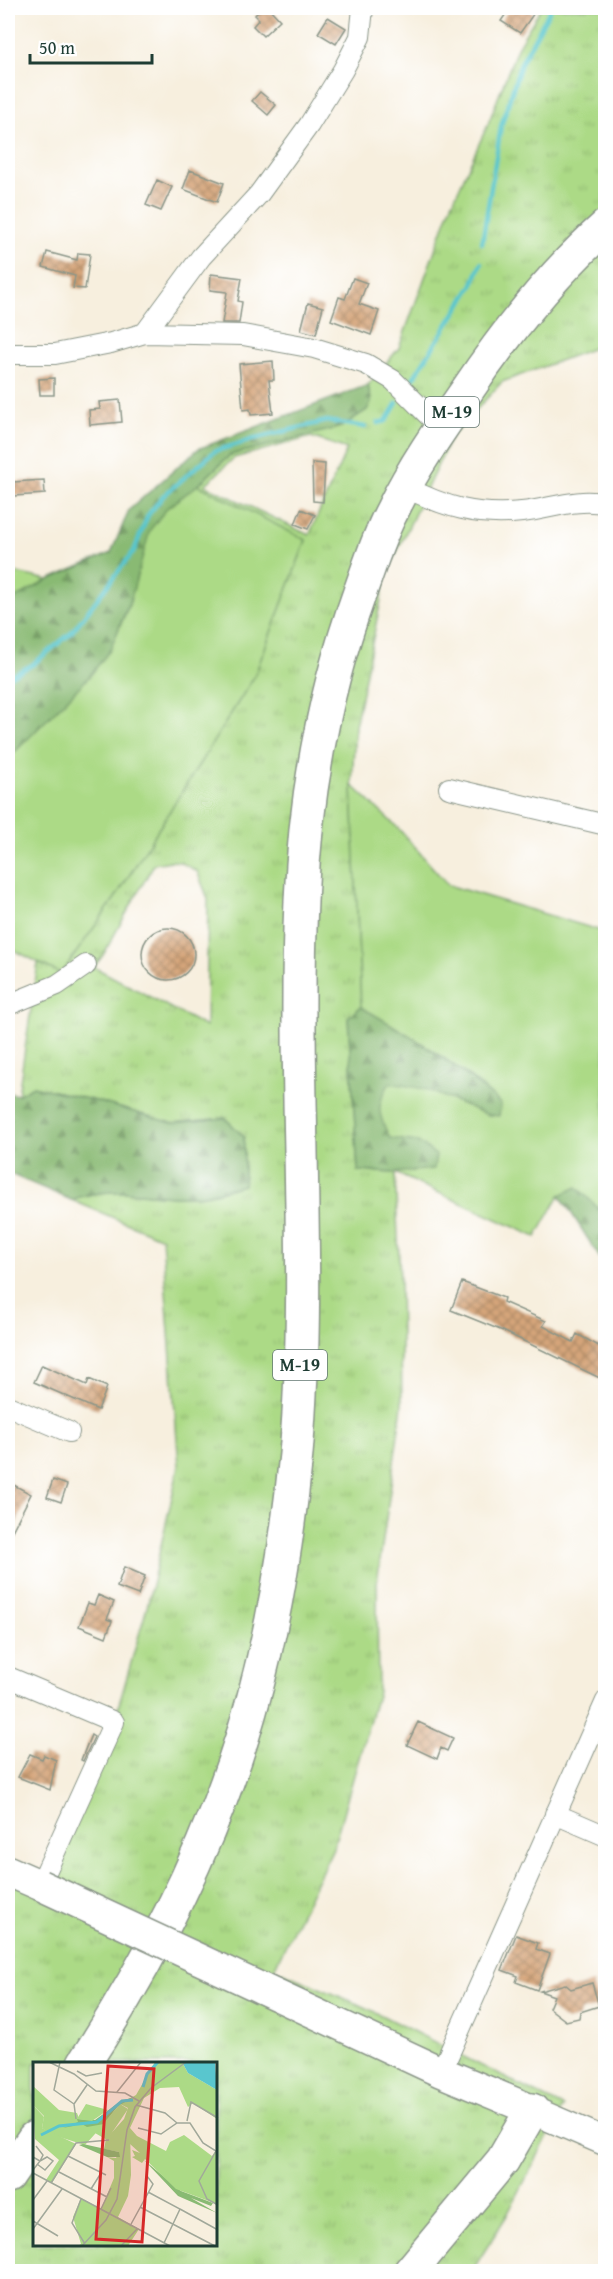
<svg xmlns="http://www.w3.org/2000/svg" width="613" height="2279" viewBox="0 0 613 2279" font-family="'Gentium Book Plus',serif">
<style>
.grass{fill:url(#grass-tufts);stroke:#668c5d;stroke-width:1.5;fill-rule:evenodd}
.forest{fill:url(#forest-firs);stroke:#547c54;stroke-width:1.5}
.green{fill:#acda86;stroke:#668c5d;stroke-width:1.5}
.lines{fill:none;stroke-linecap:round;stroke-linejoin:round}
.stream{stroke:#59c6ce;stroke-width:4.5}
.building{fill:url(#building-cross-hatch)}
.street-casing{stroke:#8b9689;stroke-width:22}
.secondary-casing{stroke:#8b9689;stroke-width:30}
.primary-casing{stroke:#8b9689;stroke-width:33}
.highway-casing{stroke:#8b9689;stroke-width:36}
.street{stroke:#fff;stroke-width:20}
.secondary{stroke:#fff;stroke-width:27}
.primary{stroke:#fff;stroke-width:30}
.highway{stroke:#fff;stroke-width:33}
.primary-bridge-casing{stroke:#8b9689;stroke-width:33;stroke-linecap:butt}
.primary-bridge{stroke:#fff;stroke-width:30}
.labels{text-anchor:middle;stroke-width:4.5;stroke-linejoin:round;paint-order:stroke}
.shield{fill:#fff;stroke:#627771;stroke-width:1.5}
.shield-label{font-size:18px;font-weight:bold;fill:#1f3d34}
.inset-river{fill:none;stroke:#59c6ce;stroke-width:3}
.inset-road{fill:none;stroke:#a1a89a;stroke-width:1.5}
.view{fill:#d62828;fill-opacity:0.15;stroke:#d62828;stroke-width:3}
.inset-edge{fill:none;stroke:#1f3d34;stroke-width:3}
</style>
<defs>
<pattern id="grass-tufts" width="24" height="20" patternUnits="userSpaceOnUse" patternTransform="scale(1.5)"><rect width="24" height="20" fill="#acda86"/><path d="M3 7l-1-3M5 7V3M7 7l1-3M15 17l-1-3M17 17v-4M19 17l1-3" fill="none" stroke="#94bc74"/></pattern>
<pattern id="forest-firs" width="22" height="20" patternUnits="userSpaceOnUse" patternTransform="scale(1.5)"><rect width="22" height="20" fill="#89ba73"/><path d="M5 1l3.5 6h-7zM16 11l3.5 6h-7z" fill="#6f985f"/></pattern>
<pattern id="building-cross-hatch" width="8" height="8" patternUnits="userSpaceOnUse" patternTransform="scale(1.5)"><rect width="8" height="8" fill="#d5a57a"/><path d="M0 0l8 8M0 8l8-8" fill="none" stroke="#ac8865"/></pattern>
</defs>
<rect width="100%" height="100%" fill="#fff"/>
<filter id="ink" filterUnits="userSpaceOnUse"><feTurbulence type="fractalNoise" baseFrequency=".0167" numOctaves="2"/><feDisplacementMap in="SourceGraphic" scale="12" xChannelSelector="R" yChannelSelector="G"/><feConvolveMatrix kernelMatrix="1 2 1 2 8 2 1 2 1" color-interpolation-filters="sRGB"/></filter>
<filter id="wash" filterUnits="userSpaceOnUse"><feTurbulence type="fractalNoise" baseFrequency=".008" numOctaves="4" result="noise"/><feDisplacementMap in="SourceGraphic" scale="24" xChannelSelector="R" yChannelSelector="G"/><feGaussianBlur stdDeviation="1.35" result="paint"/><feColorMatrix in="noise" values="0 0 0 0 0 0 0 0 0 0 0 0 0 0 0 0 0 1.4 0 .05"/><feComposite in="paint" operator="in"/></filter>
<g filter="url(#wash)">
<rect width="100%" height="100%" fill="#f7efde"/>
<path class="grass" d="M 541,8 L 605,8 L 605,344 L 502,382 L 451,437 L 386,575 L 355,726 L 352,785 L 361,1007 L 348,1018 L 358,1171 L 395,1173 L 400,1280 L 402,1406 L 377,1582 L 378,1692 L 333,1848 L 274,1969 L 365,2007 L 563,2107 L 506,2217 L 472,2271 L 8,2271 L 8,1865 L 45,1881 L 114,1722 L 147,1607 L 179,1466 L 162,1238 L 71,1200 C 114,1183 151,1198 195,1196 C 210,1195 230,1189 244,1184 L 244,1137 L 225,1118 L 172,1123 L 96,1101 L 33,1086 L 18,1095 L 38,963 L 61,973 L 115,898 L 254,677 L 306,540 L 198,485 L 230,455 L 296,438 L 371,402 L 368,385 L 399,348 L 451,206 L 488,124 L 518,46 ZM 311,437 L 347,449 L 309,535 L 205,485 L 234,458 ZM 171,861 L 180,862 L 197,871 L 208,899 L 206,1027 L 94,967 L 103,955 L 154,864 ZM 34,2063 L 216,2063 L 216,2244 L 34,2244 Z"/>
<path class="forest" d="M 368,385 L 371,402 L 367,410 L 341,427 L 230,455 L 198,485 L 167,508 L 110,650 L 89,677 L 8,759 L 8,602 L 48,580 L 111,553 L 129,510 L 198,449 Z
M 361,1007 C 411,1035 459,1066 501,1104 L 499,1116 L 488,1115 L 425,1089 L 391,1138 L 418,1142 L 436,1155 L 434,1169 L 395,1173 L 358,1171 L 348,1017 Z
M 33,1086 L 96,1101 L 172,1123 L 225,1118 L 244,1137 L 244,1185 C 229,1188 211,1195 195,1196 C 151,1198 114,1183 71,1200 L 8,1173 L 8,1093 L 18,1095 Z
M 577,1187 L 605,1215 L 605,1266 L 560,1195 Z"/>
<path class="green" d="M 198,485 L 306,540 L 254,677 L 115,898 L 61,974 L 8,947 L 8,759 L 89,677 L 110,650 L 129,605 L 150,530 L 167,508 Z
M 8,571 L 48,580 L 8,602 Z
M 352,785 L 398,828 L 448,885 L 605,932 L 605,1215 L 577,1187 L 560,1195 L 536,1237 L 395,1173 L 434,1169 L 436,1155 L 418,1142 L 390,1138 C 378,1115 375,1105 390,1083 L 425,1089 L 488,1115 L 499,1116 L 501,1104 C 460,1065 411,1035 361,1007 Z"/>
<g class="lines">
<path class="stream" d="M 482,243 L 501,126 L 521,63 L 551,8
M 409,385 L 472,286 L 481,263
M 378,423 L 386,421 L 397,403
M 8,677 L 32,665 L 71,633 L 134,551 L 148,515 L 163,496 L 215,451 L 261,437 L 327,421 L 365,427"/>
</g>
<g id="blocks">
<path class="building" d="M 262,8 L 269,8 L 280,20 L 263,36 L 253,26 L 259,19 L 255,15 Z
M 510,8 L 526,8 L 534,13 L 520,33 L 501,21 Z
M 328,17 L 346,28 L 336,44 L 318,33 Z
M 260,92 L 276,105 L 268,115 L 252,101 Z
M 190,170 L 224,183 L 217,202 L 183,189 Z
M 157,180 L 172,187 L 161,211 L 146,205 Z
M 47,252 L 77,260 L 78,253 L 90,254 L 85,289 L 73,288 L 75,276 L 43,267 Z
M 211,274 L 242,278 L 238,301 L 242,302 L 239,323 L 222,323 L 227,292 L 210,290 Z
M 353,278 L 367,283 L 359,304 L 379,311 L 371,335 L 331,320 L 339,297 L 345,299 Z
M 308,303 L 323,307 L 316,334 L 301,330 Z
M 273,361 L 274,380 L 269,380 L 273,413 L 251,415 L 250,409 L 243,410 L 239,364 Z
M 54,378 L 54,395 L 40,395 L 39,379 Z
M 120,400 L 122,422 L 90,425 L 89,410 L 100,409 L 99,402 Z
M 312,463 L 325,464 L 323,502 L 313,501 Z
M 44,480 L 45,494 L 14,496 L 13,482 Z
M 301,509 L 315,515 L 308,529 L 295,524 Z
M142 954a26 26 0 1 1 52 0a26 26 0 1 1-52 0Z
M 462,1282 L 504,1298 L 503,1302 L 546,1321 L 543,1326 L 573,1342 L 577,1334 L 606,1350 L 606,1381 L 503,1331 L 451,1310 Z
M 42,1365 L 87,1385 L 89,1379 L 107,1387 L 98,1410 L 34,1382 Z
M 53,1480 L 67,1485 L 61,1502 L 47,1497 Z
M 8,1482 L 31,1494 L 8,1539 Z
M 124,1567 L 145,1576 L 138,1595 L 117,1587 Z
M 98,1595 L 114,1602 L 107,1619 L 112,1621 L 106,1637 L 79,1626 L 88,1603 L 94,1605 Z
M 418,1722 L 453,1738 L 447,1751 L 441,1748 L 437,1759 L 407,1745 Z
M 91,1735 L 94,1737 L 83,1761 L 81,1760 Z
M 30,1754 L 42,1759 L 44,1755 L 56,1760 L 50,1790 L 18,1777 Z
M 516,1935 L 538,1943 L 536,1949 L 550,1954 L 537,1990 L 516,1982 L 518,1976 L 502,1970 Z
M 592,1983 L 599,2006 L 580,2012 L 579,2018 L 566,2021 L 549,2008 L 554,1996 L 540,1991 L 565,1984 L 571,1989 Z"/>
</g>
</g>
<g filter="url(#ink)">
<use href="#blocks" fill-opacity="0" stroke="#8b9689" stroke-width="1.5"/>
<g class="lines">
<defs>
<path id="street" d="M 145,333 L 201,257 L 259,194 L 309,125 L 343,70 L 360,37 L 363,8
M 8,354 L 55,354 L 111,343 L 145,333 L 243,335 L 314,348 L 366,364 L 393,380 L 441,428
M 405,487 C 445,507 477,517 522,512 C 550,509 578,497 606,504
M 449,788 L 606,825
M 8,1005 L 57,985 L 86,965
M 8,1406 L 69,1432
M 8,1677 L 114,1722 L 40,1885
M 555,1814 L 606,1836
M 441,2072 L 606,1701"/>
<path id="secondary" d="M 532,2110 L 606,2142"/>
<path id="primary" d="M 8,1871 L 40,1885
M 261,1988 L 441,2072 L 532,2110"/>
<path id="highway" d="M 84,2063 C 150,1962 207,1850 243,1735 C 271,1644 287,1548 296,1454 C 312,1270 293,1085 301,901 C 305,795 324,692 360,592 C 370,564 379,535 393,509 C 413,468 440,429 466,392 C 507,331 551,275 606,226
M 8,2176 L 34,2138
M 410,2272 L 503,2160 L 532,2110"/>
</defs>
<use href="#street" class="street-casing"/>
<use href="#secondary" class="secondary-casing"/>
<use href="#primary" class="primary-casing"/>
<use href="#highway" class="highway-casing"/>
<use href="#street" class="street"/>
<use href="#secondary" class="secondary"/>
<use href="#primary" class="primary"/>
<use href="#highway" class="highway"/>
<defs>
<path id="primary-bridge" d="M 40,1885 L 261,1988"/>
</defs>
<use href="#primary-bridge" class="primary-bridge-casing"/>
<use href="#primary-bridge" class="primary-bridge"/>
</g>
</g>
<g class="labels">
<g class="shield">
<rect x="425" y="397" width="54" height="30" rx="4.5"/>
<rect x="273" y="1350" width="54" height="30" rx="4.5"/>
</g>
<g class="shield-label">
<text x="452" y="418">М-19</text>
<text x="300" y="1371">М-19</text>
</g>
</g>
<g transform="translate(33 2062)">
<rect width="184" height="184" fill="#f7efde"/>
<path d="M 122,0 L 149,0 L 155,11 L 184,28 L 184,57 L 160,41 L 155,45 L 146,25 L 127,26 L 111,36 L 97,66 L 98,113 L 95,134 L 85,155 L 106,167 L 95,184 L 45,184 L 48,182 L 40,155 L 48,136 L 68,147 L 81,116 L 81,99 L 74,95 L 83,96 L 86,90 L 71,87 L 73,77 L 91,57 L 95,46 L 87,42 L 103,33 ZM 0,24 L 26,48 L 44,51 L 48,62 L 71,62 L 52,83 L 20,73 L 9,66 L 11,54 L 0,43 Z" fill="#acda86"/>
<path d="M 101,35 L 85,44 L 71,62 L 54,65 L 47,61 L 40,64 L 30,66 L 45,60 L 44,57 L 62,58 L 88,39 ZM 50,82 L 86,90 L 87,95 L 74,95 L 46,83 ZM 111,98 L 148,129 L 180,141 L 178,144 L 158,136 L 184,151 L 145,134 Z" fill="#89ba73"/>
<path d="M 53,42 L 75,48 L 59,59 L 44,57 ZM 87,42 L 95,47 L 74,78 L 62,71 ZM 0,43 L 11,55 L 9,66 L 43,82 L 19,121 L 13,118 L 26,98 L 2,77 ZM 97,66 L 104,74 L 133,89 L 137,80 L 151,73 L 179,94 L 184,87 L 184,142 L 143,127 L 112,97 L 109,101 L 99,95 L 102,94 L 99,88 L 107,91 L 97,82 Z" fill="#acda86"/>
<path d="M 149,0 L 182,0 L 184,28 L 155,11 Z" fill="#59c6ce"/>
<path class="inset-river" d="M 110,25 L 114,12 L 125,0M 8,73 L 26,64 L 64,60 L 89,39 L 100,38"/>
<path class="inset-road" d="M 16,0 L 41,12 L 63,29 L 92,31 L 106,39M 27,0 L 21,28 L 41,42M 44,9 L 53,14 L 69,11M 84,30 L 108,0M 103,43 L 132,51 L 144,61M 43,57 L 41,42 L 54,23M 154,59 L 158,40 L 185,56M 105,66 L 128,72 L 144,61 L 157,61 L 170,81 L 183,89 L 166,119 L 174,137 L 185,143M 3,84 L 10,93 L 7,99 L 14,95 L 20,99 L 12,108 L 4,102M 35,94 L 73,113M 0,95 L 7,99 L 0,108M 26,110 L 74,135M 0,111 L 137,184M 18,121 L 43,81 L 76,78M 58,127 L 68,111M 115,130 L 147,147 L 131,181M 48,137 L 39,161 L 52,182M 0,138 L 14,119M 107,145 L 182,184M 68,147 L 78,126M 147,147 L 185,168M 0,159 L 25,174M 97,164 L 120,122 L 114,114M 0,167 L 29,127M 49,184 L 73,158 L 84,137 L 94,68 L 102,45 L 118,26 L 153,0M 88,184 L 104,167"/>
<path class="view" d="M 75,4 L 121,7 L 109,180 L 63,177 Z"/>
<rect width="184" height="184" class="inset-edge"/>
</g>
<rect width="613" height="2279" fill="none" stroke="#fff" stroke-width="30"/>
<path d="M30 54v9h122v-9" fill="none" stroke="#1f3d34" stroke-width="3"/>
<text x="39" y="54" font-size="18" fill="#1f3d34" stroke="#ffffff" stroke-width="4.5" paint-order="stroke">50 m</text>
</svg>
